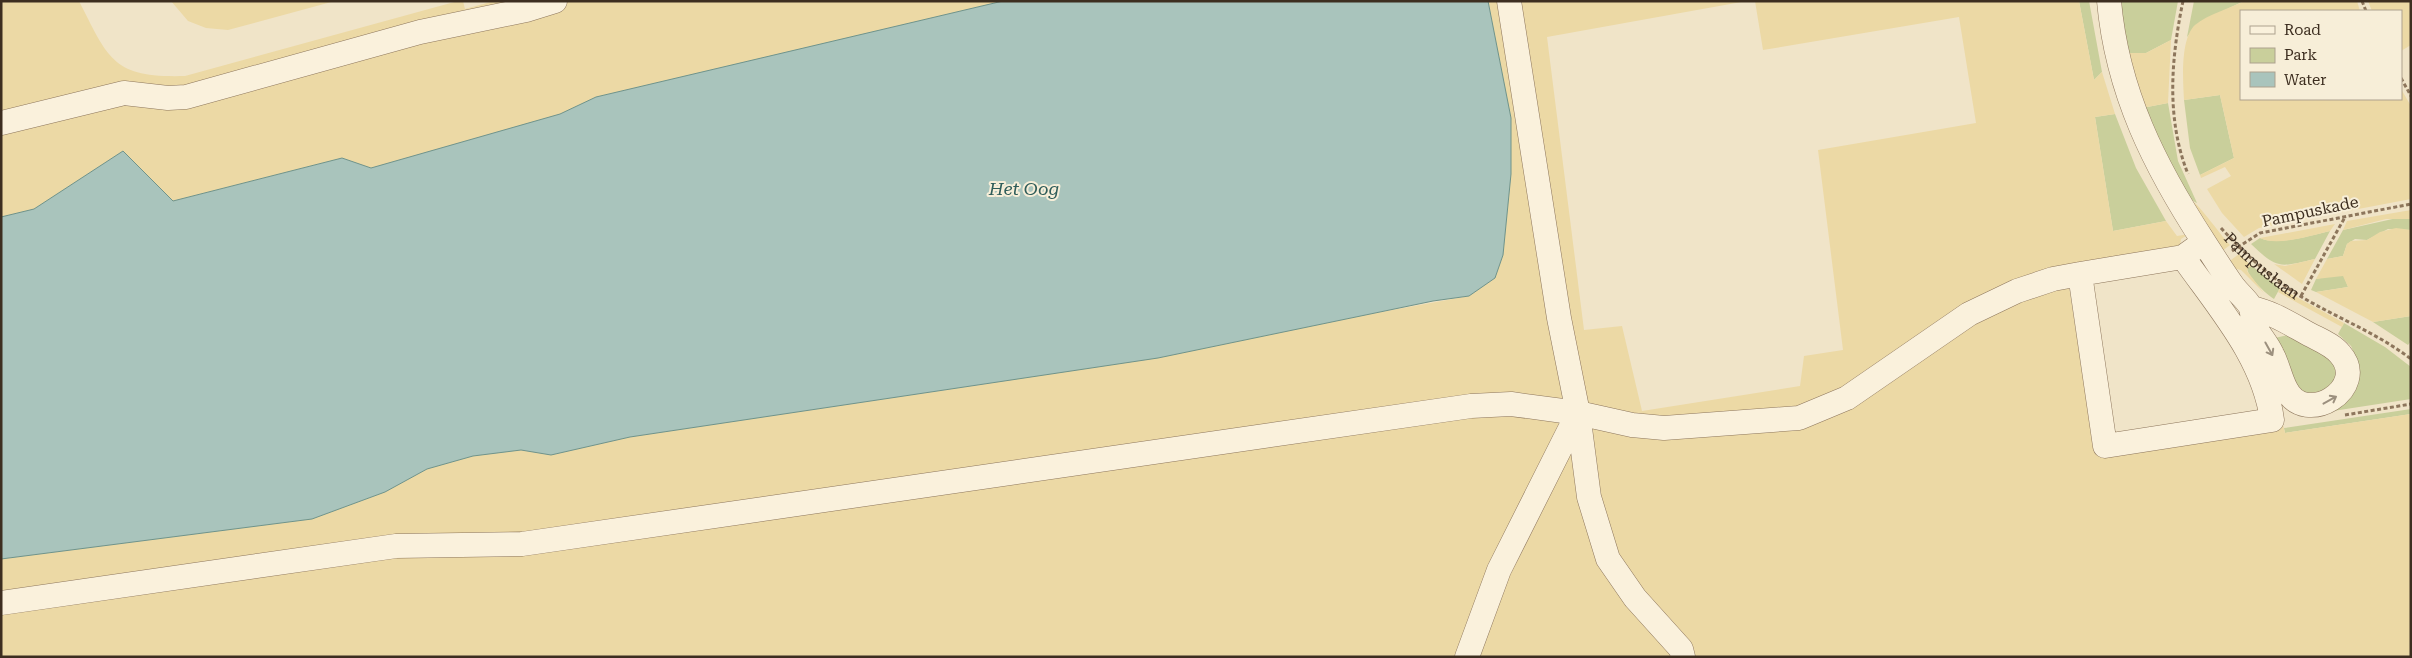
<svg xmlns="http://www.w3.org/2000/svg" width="2412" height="658" viewBox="0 0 2412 658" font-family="'Roboto Serif',serif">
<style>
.green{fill:#c9cf9b}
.sand{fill:#ecd9a5}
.water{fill:#a9c4bc;stroke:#6f938a}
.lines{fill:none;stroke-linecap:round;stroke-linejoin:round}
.minor-casing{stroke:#8d765c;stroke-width:25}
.path{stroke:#8d765c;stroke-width:3;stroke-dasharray:4 2.5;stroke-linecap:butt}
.minor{stroke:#faf1dc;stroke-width:24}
.oneway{stroke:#9c907e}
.labels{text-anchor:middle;stroke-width:4;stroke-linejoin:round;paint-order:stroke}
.street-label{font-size:16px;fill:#3d2e20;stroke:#f7eed8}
.water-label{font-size:18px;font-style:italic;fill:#2f5d5a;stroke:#f7eed8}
</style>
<rect width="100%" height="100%" fill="#f0e4c8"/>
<path class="green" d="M 2079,1 L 2089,1 L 2102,72 L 2094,80 Z
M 2118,1 L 2178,1 L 2171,40 L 2146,53 L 2127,53 Z
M 2194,1 L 2244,1 L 2200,22 L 2187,37 Z
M 2220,95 L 2234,158 L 2200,175 L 2190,148 L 2184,100 Z
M 2168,103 L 2178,161 L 2197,203 C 2182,197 2151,126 2142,108 Z
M 2115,114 L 2136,168 L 2166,221 L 2113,231 L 2095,117 Z
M 2397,218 L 2411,219 L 2411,230 L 2388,229 L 2367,240 L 2355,239 L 2347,244 L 2343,256 L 2327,259 L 2343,230 Z
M 2330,231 L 2315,259 C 2280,267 2278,270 2251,244 L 2260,238 C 2276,246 2313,235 2330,231 Z
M 2252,266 L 2280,288 L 2274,299 C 2267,295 2247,276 2247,268 Z
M 2330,276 L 2344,276 L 2348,287 L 2316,292 L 2311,290 L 2316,279 Z
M 2411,316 L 2411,341 L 2408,345 L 2373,322 Z
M 2344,323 L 2385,347 L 2411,367 L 2411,399 L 2333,411 L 2357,360 L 2351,346 L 2338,334 Z
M 2292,334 L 2328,354 L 2338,372 L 2328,392 L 2300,393 L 2270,339 Z
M 2411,409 L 2411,414 L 2285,433 L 2284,428 Z"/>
<path class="sand" d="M 1,1 L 79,1 C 109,60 113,78 185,76 L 458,1 L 463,1 L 465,9 L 494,1 L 1003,1 L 596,97 L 560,114 L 371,168 L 342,158 L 173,201 L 123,151 L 34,209 L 1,217 Z
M 171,1 L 335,1 L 228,30 L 206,28 L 188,21 Z
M 1488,1 L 1747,1 L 1547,37 L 1584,330 L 1622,326 L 1642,411 L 1800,386 L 1804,356 L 1843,350 L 1818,150 L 1976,123 L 1959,17 L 1763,50 L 1755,1 L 2079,1 L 2094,80 L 2102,72 L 2115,114 L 2095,117 L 2113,231 L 2166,221 L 2177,236 L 2189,234 L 2181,239 L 2180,246 L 2066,267 L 2095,453 L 2283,425 L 2285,433 L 2411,414 L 2411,657 L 1,657 L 1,559 L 312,519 L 385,492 L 427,469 L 473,456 L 521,450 L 551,455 L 630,437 L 986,384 L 1469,296 L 1495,278 L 1503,255 L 1511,174 L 1511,118 Z
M 2244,1 L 2357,1 L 2360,11 L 2241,11 L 2241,99 L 2401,99 L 2401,89 L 2411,106 L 2411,199 L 2259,228 L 2244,237 L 2222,213 L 2207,189 L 2231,176 L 2225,167 L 2201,178 L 2200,175 L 2234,158 L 2220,95 L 2184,100 C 2183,81 2180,39 2195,25 C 2208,14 2229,9 2244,1 Z
M 2368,1 L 2411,1 L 2411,45 L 2401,51 L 2401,11 L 2372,11 Z
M 2171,40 L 2168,103 L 2142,108 L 2127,53 L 2146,53 Z
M 2192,201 C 2199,204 2222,237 2230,245 L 2221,252 Z
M 2411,210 L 2411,219 L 2386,219 L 2343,230 L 2347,221 Z
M 2335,224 L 2330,231 C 2313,235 2277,247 2260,238 Z
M 2396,228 L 2411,230 L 2411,316 L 2373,322 L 2316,292 L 2348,287 L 2343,276 L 2316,279 L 2327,259 L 2343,256 L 2347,244 L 2351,241 L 2367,240 L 2380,232 Z
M 2239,254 L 2252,266 L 2248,268 L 2247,271 L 2264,293 L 2241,270 L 2231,268 L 2227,263 Z
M 2315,259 L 2302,284 L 2274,264 L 2285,266 Z
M 2280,288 L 2344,323 L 2342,327 L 2278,292 Z"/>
<path class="water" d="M 1003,1 L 1488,1 L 1511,118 L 1511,174 L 1503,255 L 1495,278 L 1469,296 L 1433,301 L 1158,358 L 630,437 L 551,455 L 521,450 L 473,456 L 427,469 L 385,492 L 312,519 L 1,559 L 1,217 L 34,209 L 123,151 L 173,201 L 342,158 L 371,168 L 560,114 L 596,97 Z"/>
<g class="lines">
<defs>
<path id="minor" d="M 1509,1 L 1559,318 L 1578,413 L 1589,497 L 1608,559 L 1635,598 L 1681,649 L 1683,657
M 2109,1 C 2117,92 2155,167 2204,242 C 2213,256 2223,272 2233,286 C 2238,293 2246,299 2250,306 C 2253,312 2252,319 2254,325 C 2259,335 2267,343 2272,354 C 2278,365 2280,378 2286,389 C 2305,428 2370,388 2340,354 C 2332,344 2317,339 2305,332 C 2287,322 2271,312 2251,308
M 1,123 L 124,93 L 168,98 L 186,97 L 420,32 L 526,10 L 555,1
M 2183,257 C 2218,307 2264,358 2272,420 L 2105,446 L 2080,274 L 2183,257 L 2204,242
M 1,603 L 396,546 L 522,544 L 1471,406 L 1511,404 L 1578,413 L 1632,425 L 1664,428 L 1799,418 L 1847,398 L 1969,314 L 2017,291 L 2053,279 L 2080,274
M 1467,657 L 1499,570 L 1578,413"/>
</defs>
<use href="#minor" class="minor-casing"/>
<g class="path">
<path d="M 2183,1 C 2171,59 2166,119 2188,174"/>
<path d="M 2362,1 L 2366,11"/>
<path d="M 2401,78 L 2411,96"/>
<path id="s1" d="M 2221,228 C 2245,254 2270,277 2300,296 C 2337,318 2377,333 2411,359"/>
<path d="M 2232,251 L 2260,233 L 2411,204"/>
<path d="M 2301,296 L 2345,217"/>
<path d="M 2345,415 L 2411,404"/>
</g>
<use href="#minor" class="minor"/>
</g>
<defs><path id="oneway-shaft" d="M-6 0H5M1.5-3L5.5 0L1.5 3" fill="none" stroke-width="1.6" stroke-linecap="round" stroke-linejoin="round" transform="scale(1.25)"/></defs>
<g class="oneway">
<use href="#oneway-shaft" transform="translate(2269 349) rotate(61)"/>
<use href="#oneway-shaft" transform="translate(2330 400) rotate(-29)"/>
</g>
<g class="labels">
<g class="street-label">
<text transform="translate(2310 211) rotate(-12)" y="6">Pampuskade</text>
<text dy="6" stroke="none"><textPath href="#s1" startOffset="56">Pampuslaan</textPath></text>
</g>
<g class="water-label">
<text x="1024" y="195">Het Oog</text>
</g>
</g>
<rect width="2412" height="658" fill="none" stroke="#3d2e20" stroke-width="5"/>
<rect x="2240" y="10" width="162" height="90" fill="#f7eed8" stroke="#ada18e"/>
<rect x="2250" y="26" width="25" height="8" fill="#faf1dc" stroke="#ada18e"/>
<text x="2284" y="35" font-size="15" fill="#3d2e20">Road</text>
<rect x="2250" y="48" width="25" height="15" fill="#c9cf9b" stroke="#ada18e"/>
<text x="2284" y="60" font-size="15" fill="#3d2e20">Park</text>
<rect x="2250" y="72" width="25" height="15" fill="#a9c4bc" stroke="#ada18e"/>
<text x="2284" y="85" font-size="15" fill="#3d2e20">Water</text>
</svg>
